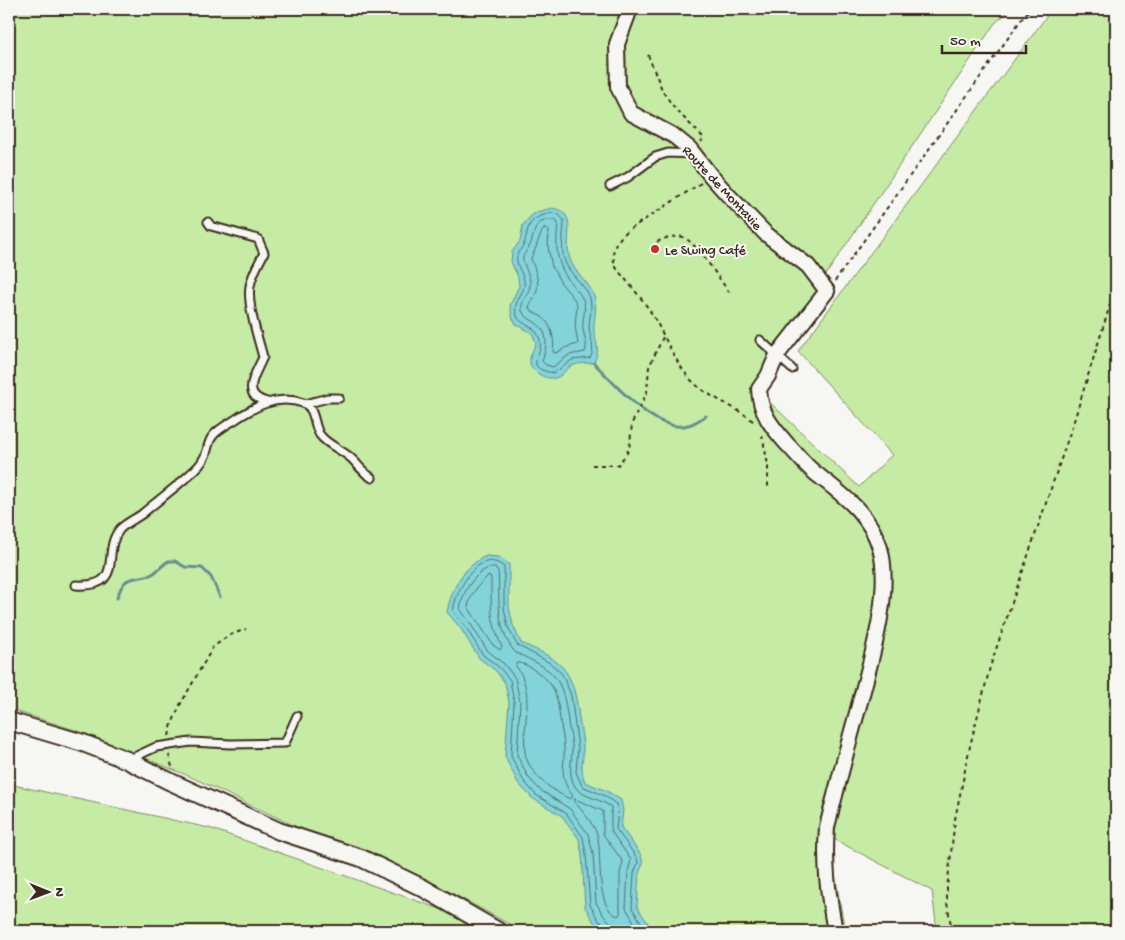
<svg xmlns="http://www.w3.org/2000/svg" width="1125" height="940" viewBox="0 0 1125 940" font-family="'Gochi Hand',sans-serif">
<style>
.green{fill:#c5eba5;stroke:#808a62}
.water{fill:#82d3da;stroke:#668f8f}
.lines{fill:none;stroke-linecap:round;stroke-linejoin:round}
.shore{stroke:#576e69;stroke-width:1}
.stream{stroke:#668f8f;stroke-width:3}
.service-casing{stroke:#3b2a1e;stroke-width:11}
.minor-casing{stroke:#3b2a1e;stroke-width:18}
.tertiary-casing{stroke:#3b2a1e;stroke-width:20}
.path{stroke:#3b2a1e;stroke-width:2;stroke-dasharray:4 4;stroke-linecap:butt}
.service{stroke:#f6f6f2;stroke-width:7}
.minor{stroke:#f6f6f2;stroke-width:14}
.tertiary{stroke:#f6f6f2;stroke-width:16}
.poi-dot{fill:#c8321e;stroke:#f6f6f2;stroke-width:2}
.labels{text-anchor:middle;stroke-width:4;stroke-linejoin:round;paint-order:stroke}
.street-label{font-size:14px;fill:#3b2a1e;stroke:#f6f6f2}
.poi-label{font-size:14px;fill:#3b2a1e;stroke:#f6f6f2;text-anchor:start}
</style>
<rect width="100%" height="100%" fill="#f6f6f2"/>
<filter id="ink" filterUnits="userSpaceOnUse"><feTurbulence type="fractalNoise" baseFrequency=".02" numOctaves="2"/><feDisplacementMap in="SourceGraphic" scale="10" xChannelSelector="R" yChannelSelector="G"/><feConvolveMatrix kernelMatrix="1 2 1 2 8 2 1 2 1" color-interpolation-filters="sRGB"/></filter>
<g filter="url(#ink)">
<path class="green" d="M 9,9 L 1012,9 L 995,23 L 829,270 L 760,393 L 859,487 L 892,455 L 798,351 L 1052,9 L 1116,9 L 1116,931 L 937,931 L 932,891 L 828,836 L 845,931 L 522,931 L 437,885 L 331,843 L 191,777 L 84,733 L 9,709 Z
M 9,784 L 209,828 L 460,916 L 487,931 L 9,931 Z"/>
<path class="water" d="M 552,208 C 580,212 563,240 570,259 C 574,272 586,280 592,291 C 598,302 595,313 594,325 C 593,341 602,345 594,363 C 587,363 579,363 574,365 C 567,367 564,374 558,377 C 548,382 527,371 530,358 C 531,353 534,348 536,343 L 532,333 L 516,324 L 512,317 L 510,305 L 519,286 L 518,277 L 511,262 L 512,252 L 520,241 L 523,225 L 531,216 L 537,212 Z
M 486,556 L 499,557 L 509,564 L 509,607 L 513,625 L 521,643 C 564,661 573,670 579,717 C 580,727 583,737 583,748 C 584,762 579,767 585,782 L 607,791 L 621,800 L 623,811 L 621,827 L 641,855 L 643,864 L 639,873 L 637,907 L 648,923 L 649,931 L 606,931 L 595,924 L 585,907 L 582,855 L 579,839 L 562,816 L 532,798 L 518,783 L 505,757 L 509,702 L 505,683 L 496,671 L 479,658 L 461,629 L 447,612 C 452,587 463,567 486,556 Z"/>
<g class="lines">
<path class="shore" d="M 552,213 L 558,214 L 564,220 C 564,234 560,248 565,262 C 570,274 581,282 588,293 C 594,305 589,316 589,328 C 590,338 596,348 590,358 L 572,360 L 554,373 C 521,368 544,355 540,340 C 534,322 522,327 517,316 C 512,304 521,297 524,287 C 526,277 518,270 517,261 C 515,254 521,250 524,244 C 526,240 526,234 528,229 C 531,218 542,215 552,213 Z
M 555,220 L 558,223 C 556,244 555,261 568,279 C 573,287 581,293 584,302 C 586,311 582,320 583,329 C 584,337 588,344 585,352 L 569,355 L 553,367 L 546,365 L 542,361 C 547,346 550,331 533,321 C 529,318 524,316 522,311 C 520,301 529,295 530,286 C 531,275 525,270 523,260 C 522,255 527,251 529,247 C 537,232 531,219 555,220 Z
M 544,229 L 547,229 L 549,231 L 548,247 L 552,267 L 561,283 L 575,300 L 577,305 L 575,326 L 578,344 L 567,347 L 556,353 L 553,352 C 555,340 552,325 542,317 C 537,314 532,312 529,308 C 531,302 534,298 536,293 C 541,281 534,269 531,258 C 537,249 538,236 544,229 Z
M 487,577 L 489,576 L 491,578 C 491,606 490,621 502,647 L 500,650 L 493,645 L 468,607 C 470,595 478,585 487,577 Z
M 517,663 C 523,663 529,666 534,670 C 558,684 557,700 561,725 C 562,733 564,741 564,748 C 565,768 558,777 573,796 L 571,799 C 564,797 557,792 551,788 C 540,781 526,765 525,752 C 522,723 536,692 516,666 Z
M 575,799 L 603,811 L 603,834 L 623,862 L 620,873 L 620,914 L 618,916 C 594,908 603,856 597,834 C 593,823 582,811 575,802 Z
M 608,931 L 607,926 L 599,921 L 590,905 L 586,854 L 583,837 L 566,813 L 536,795 L 523,780 L 511,756 L 514,702 L 510,680 L 499,667 L 483,655 L 465,626 L 453,611 C 456,590 479,546 504,567 L 504,608 L 508,627 L 517,645 L 550,663 L 562,674 L 571,695 L 578,748 L 576,772 L 582,786 L 605,796 L 616,804 L 618,811 L 616,829 L 637,858 L 638,863 L 634,873 L 632,908 L 643,925 L 644,931
M 614,931 L 612,924 L 604,916 L 596,903 L 593,853 L 588,834 L 570,809 L 540,790 L 528,777 L 517,755 L 520,702 L 515,678 L 504,664 L 487,650 L 470,623 L 460,609 C 462,593 473,575 488,568 L 495,568 L 498,571 C 500,596 496,616 507,640 C 510,645 512,649 516,653 C 556,671 562,676 568,721 C 569,731 573,742 572,752 C 571,764 568,779 577,789 C 584,797 601,799 611,807 L 611,831 L 631,860 L 628,872 L 626,908 L 637,927 L 637,931"/>
<path class="stream" d="M 594,363 C 613,382 657,435 688,425 C 694,424 700,419 706,416
M 117,598 C 125,573 131,581 150,575 C 157,573 162,564 169,561 L 175,561 L 185,567 L 202,568 L 211,577 L 220,597"/>
<defs>
<path id="service" d="M 610,186 L 628,177 L 655,157 L 668,153 L 694,154
M 208,222 L 211,226 L 258,239 L 264,253 C 259,263 252,274 250,286 C 247,305 258,338 263,357 C 256,374 239,395 267,402
M 760,340 L 792,369
M 305,404 L 328,398 L 339,398
M 76,585 C 127,588 100,552 120,529 C 126,523 135,519 142,514 C 157,501 174,489 189,475 C 194,471 201,465 204,458 C 208,452 207,444 212,437 C 216,431 226,425 233,421 C 254,407 276,394 303,403 C 316,408 313,425 320,435 C 328,446 344,450 353,460 C 361,468 362,472 372,478
M 130,759 L 156,747 L 191,742 L 230,744 L 285,743 L 297,716"/>
<path id="minor" d="M 630,9 L 617,44 L 618,87 L 631,113 L 674,136 L 690,149 L 711,176 L 728,195 L 766,234 L 808,266 L 827,291 L 777,355 L 768,376 L 759,389 C 760,413 772,427 787,444 C 796,453 804,464 814,472 C 840,493 870,513 880,548 C 892,590 872,656 861,698 C 849,741 838,783 827,827 C 824,865 828,894 835,931"/>
<path id="tertiary" d="M 9,721 L 83,743 L 127,760 L 171,782 L 279,831 L 361,858 L 423,888 L 498,931"/>
</defs>
<use href="#service" class="service-casing"/>
<use href="#minor" class="minor-casing"/>
<use href="#tertiary" class="tertiary-casing"/>
<path class="path" d="M 648,55 L 663,92 L 676,110 L 704,138 L 701,142
M 701,183 L 630,229 C 616,240 608,251 617,269 C 629,284 642,298 652,314 C 665,336 674,361 691,380 C 709,399 735,405 754,422
M 657,242 C 665,238 674,235 683,237 C 695,241 720,280 729,292
M 835,281 L 1023,17 L 1030,9
M 762,435 L 768,465 L 768,489
M 592,465 L 618,465 L 627,453 L 630,444 L 632,423 L 647,392 L 649,367 L 664,335
M 169,736 L 172,724 L 180,705 L 213,647 L 228,636 L 246,629
M 169,755 L 172,767
M 952,931 L 947,903 L 947,888 L 955,819 L 970,746 L 990,667 L 1073,424 L 1110,305 L 1116,292"/>
<use href="#service" class="service"/>
<use href="#minor" class="minor"/>
<use href="#tertiary" class="tertiary"/>
</g>
</g>
<circle class="poi-dot" cx="655" cy="249" r="5"/>
<g class="labels">
<g class="street-label">
<text transform="translate(723 187) rotate(47)" y="5">Route de Montavie</text>
</g>
<g class="poi-label">
<text x="665" y="254">Le Swing Café</text>
</g>
</g>
<rect width="1125" height="940" fill="none" stroke="#f6f6f2" stroke-width="30"/>
<rect x="15" y="15" width="1095" height="910" fill="none" stroke="#3b2a1e" stroke-width="2" filter="url(#ink)"/>
<g transform="translate(48 892) rotate(91)" stroke="#f6f6f2" stroke-width="4" paint-order="stroke">
<path d="M0-4L9 19L0 12L-9 19Z" fill="#3b2a1e"/>
<text y="-8" font-size="14" font-weight="bold" text-anchor="middle" fill="#3b2a1e">N</text>
</g>
<path d="M942 45v8h84v-8" fill="none" stroke="#3b2a1e" stroke-width="2.5"/>
<text x="950" y="45" font-size="15" fill="#3b2a1e" stroke="#f6f6f2" stroke-width="4" paint-order="stroke">50 m</text>
</svg>
